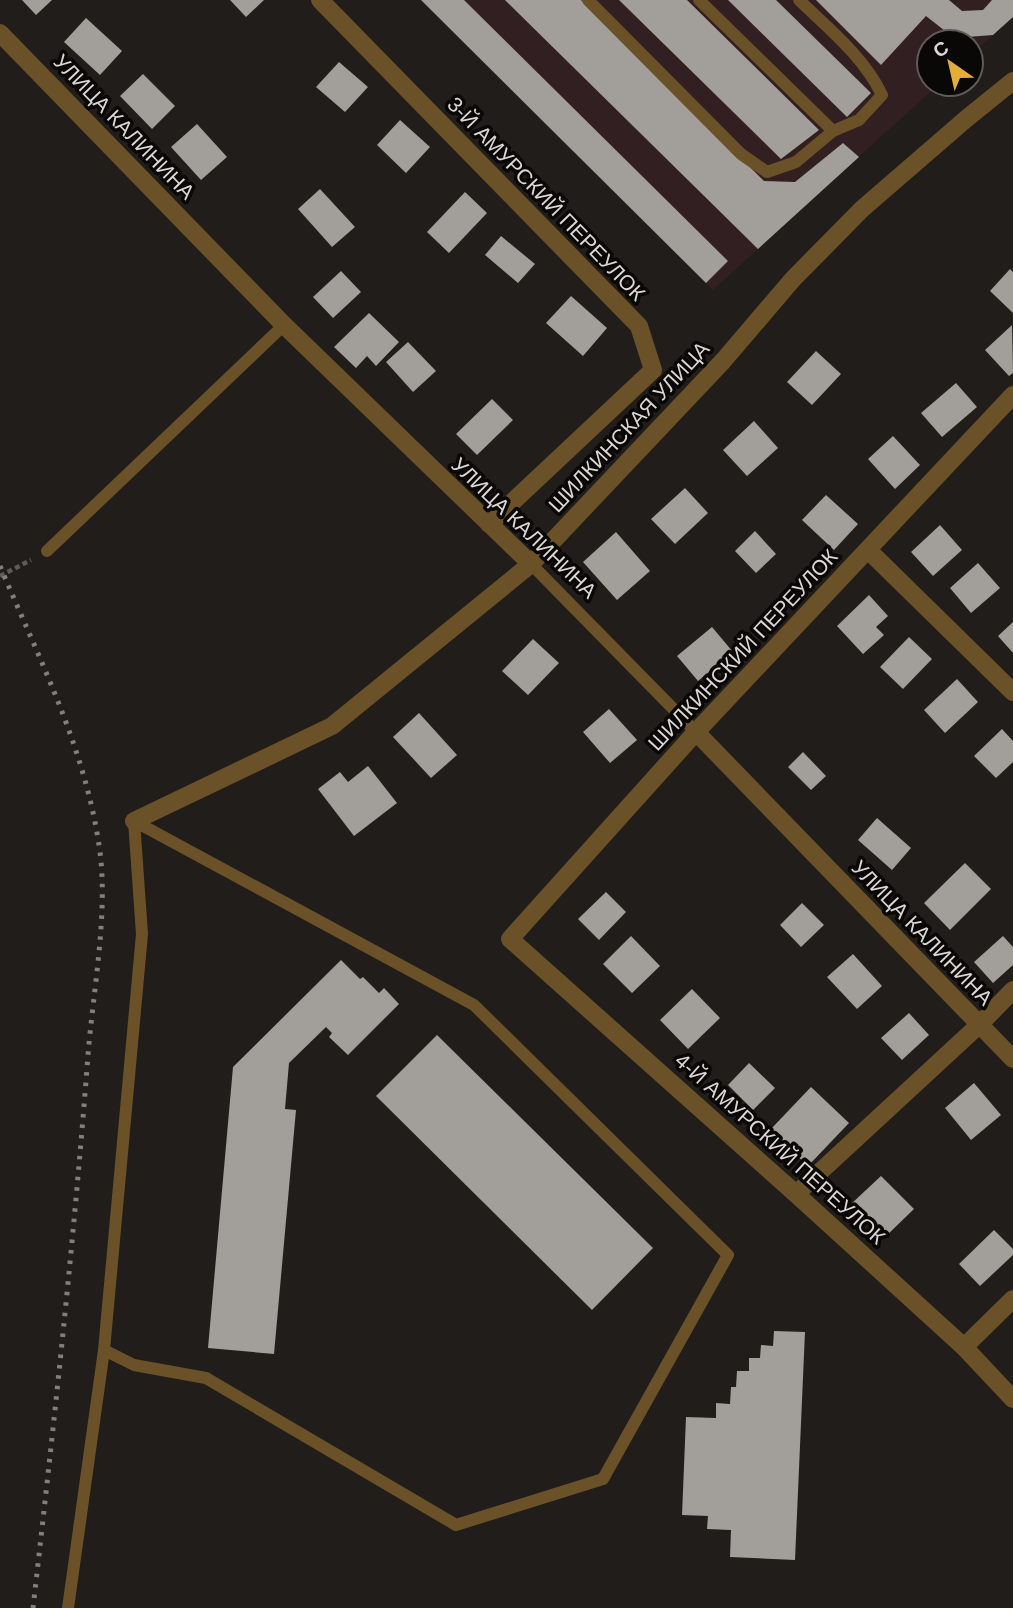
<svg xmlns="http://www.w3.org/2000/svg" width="1013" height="1608" viewBox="0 0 1013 1608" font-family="Arial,sans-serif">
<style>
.industrial{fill:#321f21}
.building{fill:#a29e99}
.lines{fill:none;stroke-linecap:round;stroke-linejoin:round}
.path{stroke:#5d5a57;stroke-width:4.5;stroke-dasharray:5 3.5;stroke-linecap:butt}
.lane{stroke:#6a5127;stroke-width:12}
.street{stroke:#6a5127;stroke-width:18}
.rail{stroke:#827f7c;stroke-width:5;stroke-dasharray:3.5 7;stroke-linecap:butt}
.labels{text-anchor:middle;stroke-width:7;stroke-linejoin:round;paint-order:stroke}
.street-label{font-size:21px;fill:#dad7d5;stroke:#090806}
</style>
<rect width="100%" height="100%" fill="#211d1a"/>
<path class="industrial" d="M 421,0 L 1013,0 L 1013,17 L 971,55 L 971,42 L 929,42 L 929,84 L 939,84 L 713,290 Z"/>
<path class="building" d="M 22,0 L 52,0 L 36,15 Z
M 230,0 L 264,0 L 246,17 Z
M 421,0 L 464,0 L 728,261 L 706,283 Z
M 505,0 L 581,0 L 764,181 L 795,182 L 843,143 L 859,157 L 758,249 Z
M 619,0 L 687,0 L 819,130 L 781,159 Z
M 728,0 L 776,0 L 871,93 L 847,117 Z
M 816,0 L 949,0 L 962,11 L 983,10 L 992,0 L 1013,0 L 1013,17 L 993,35 L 954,38 L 926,16 L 881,65 Z
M 86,18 L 122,51 L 100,75 L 64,42 Z
M 339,62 L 368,87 L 345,112 L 316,87 Z
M 143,74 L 175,106 L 152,129 L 120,96 Z
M 400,120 L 430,147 L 406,173 L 377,145 Z
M 197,124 L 227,157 L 201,180 L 171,147 Z
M 320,189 L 355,227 L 332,247 L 298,209 Z
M 465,192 L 487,213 L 449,253 L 427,232 Z
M 501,236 L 535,264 L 518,283 L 485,255 Z
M 1010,269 L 1013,272 L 1013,313 L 990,291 Z
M 341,271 L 361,292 L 333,318 L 313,297 Z
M 571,296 L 607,328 L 583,356 L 546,323 Z
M 369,313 L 399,342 L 376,366 L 367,356 L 356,368 L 334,347 Z
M 1012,325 L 1013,373 L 1009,376 L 985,350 Z
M 408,342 L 436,371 L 413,392 L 386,362 Z
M 816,351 L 841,374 L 812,405 L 787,382 Z
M 956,383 L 977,407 L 942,437 L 921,413 Z
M 492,399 L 513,420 L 477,455 L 456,434 Z
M 754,421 L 778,448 L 747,476 L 723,450 Z
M 893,436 L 920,465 L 895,489 L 868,459 Z
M 685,488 L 708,513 L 675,544 L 651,519 Z
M 826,495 L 858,524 L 834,550 L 802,520 Z
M 940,525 L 962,550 L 933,576 L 911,552 Z
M 755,531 L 776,554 L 756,573 L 735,551 Z
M 616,532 L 650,571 L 617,600 L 583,562 Z
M 978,563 L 1000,588 L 971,613 L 950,588 Z
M 869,595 L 888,616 L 876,627 L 884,635 L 863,654 L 837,626 Z
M 1013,622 L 1013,653 L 998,636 Z
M 712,627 L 733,652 L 698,681 L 677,656 Z
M 909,637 L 932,659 L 903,689 L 880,667 Z
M 533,639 L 559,663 L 528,695 L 502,671 Z
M 957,679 L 978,702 L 945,733 L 924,710 Z
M 609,709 L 637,740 L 610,763 L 583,732 Z
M 419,713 L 457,755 L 431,778 L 393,737 Z
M 1002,729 L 1013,741 L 1013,762 L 996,778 L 974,756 Z
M 803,752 L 826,776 L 811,790 L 788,767 Z
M 368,766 L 397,803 L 354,836 L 318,789 L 340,772 L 348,782 Z
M 877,818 L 911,848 L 892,870 L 858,840 Z
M 965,863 L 991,889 L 950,930 L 924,903 Z
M 606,892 L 626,912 L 599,940 L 578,919 Z
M 802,903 L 824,925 L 801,947 L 780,925 Z
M 631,936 L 660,966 L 632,993 L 603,964 Z
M 1003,936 L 1013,947 L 1013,965 L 993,983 L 974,962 Z
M 853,954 L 882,986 L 857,1009 L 827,977 Z
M 341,960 L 360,979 L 363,977 L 379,993 L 384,988 L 399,1004 L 348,1055 L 329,1037 L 332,1033 L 326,1027 L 289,1063 L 285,1109 L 296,1110 L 274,1354 L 208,1348 L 233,1067 Z
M 692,989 L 720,1018 L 688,1049 L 660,1020 Z
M 909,1013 L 929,1035 L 902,1060 L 881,1038 Z
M 437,1035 L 653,1248 L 592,1310 L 376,1096 Z
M 749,1063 L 775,1088 L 753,1110 L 728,1085 Z
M 974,1083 L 1001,1115 L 971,1140 L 945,1108 Z
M 811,1087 L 849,1123 L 808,1166 L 770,1130 Z
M 881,1176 L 914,1209 L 883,1239 L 850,1205 Z
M 994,1230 L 1013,1249 L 1013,1255 L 980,1286 L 959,1264 Z
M 774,1331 L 805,1332 L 795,1560 L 730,1557 L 731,1530 L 707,1529 L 708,1516 L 682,1515 L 686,1417 L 716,1418 L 716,1403 L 730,1404 L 731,1387 L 736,1387 L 737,1371 L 749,1371 L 749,1358 L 760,1358 L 761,1345 L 773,1346 Z"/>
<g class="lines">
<path class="path" d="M 0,576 L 31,560"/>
<path class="lane" d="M 588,0 L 741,154 L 767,172 L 796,162 L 833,131 L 859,120 L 882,95 C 864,57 829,29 799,0
M 699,0 L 833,131
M 47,551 L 284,325
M 531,564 L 696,732
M 104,1350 L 134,1365 L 206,1378 L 456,1525 L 603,1479 L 728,1255 L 474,1005 L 134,821
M 68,1608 L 104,1350 L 142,934 L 134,821"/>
<path class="street" d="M 320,0 L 639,326 L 653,370 L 489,524
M 0,33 L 284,325 L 531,564
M 1013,395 L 696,732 L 510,939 L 796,1194 L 964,1347 L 1013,1399
M 868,550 L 1013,692
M 696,732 L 1013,1059
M 134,821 L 332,726 L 531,564 L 723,361 L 793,279 L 862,209 L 966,119 L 1013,81
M 796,1194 L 979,1025 L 1013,990
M 964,1347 L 1013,1299"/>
<path class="rail" d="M 0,566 C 40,661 86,749 100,852 C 108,915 93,992 88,1055 C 74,1240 54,1424 33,1608"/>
</g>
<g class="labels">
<g class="street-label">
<text transform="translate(124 127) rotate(46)" y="7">УЛИЦА КАЛИНИНА</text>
<text transform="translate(546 199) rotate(46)" y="7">3-Й АМУРСКИЙ ПЕРЕУЛОК</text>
<text transform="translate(629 427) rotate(-47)" y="7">ШИЛКИНСКАЯ УЛИЦА</text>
<text transform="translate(524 528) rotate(44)" y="7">УЛИЦА КАЛИНИНА</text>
<text transform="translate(743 650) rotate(-47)" y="7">ШИЛКИНСКИЙ ПЕРЕУЛОК</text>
<text transform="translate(922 933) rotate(46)" y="7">УЛИЦА КАЛИНИНА</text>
<text transform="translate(780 1149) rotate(42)" y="7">4-Й АМУРСКИЙ ПЕРЕУЛОК</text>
</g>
</g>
<g transform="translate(950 63) rotate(326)"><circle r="33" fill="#090806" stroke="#5d5b59" stroke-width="2"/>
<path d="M0-5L12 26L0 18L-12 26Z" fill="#e4ae35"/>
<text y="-10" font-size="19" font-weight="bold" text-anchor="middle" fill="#dad7d5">С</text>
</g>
</svg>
